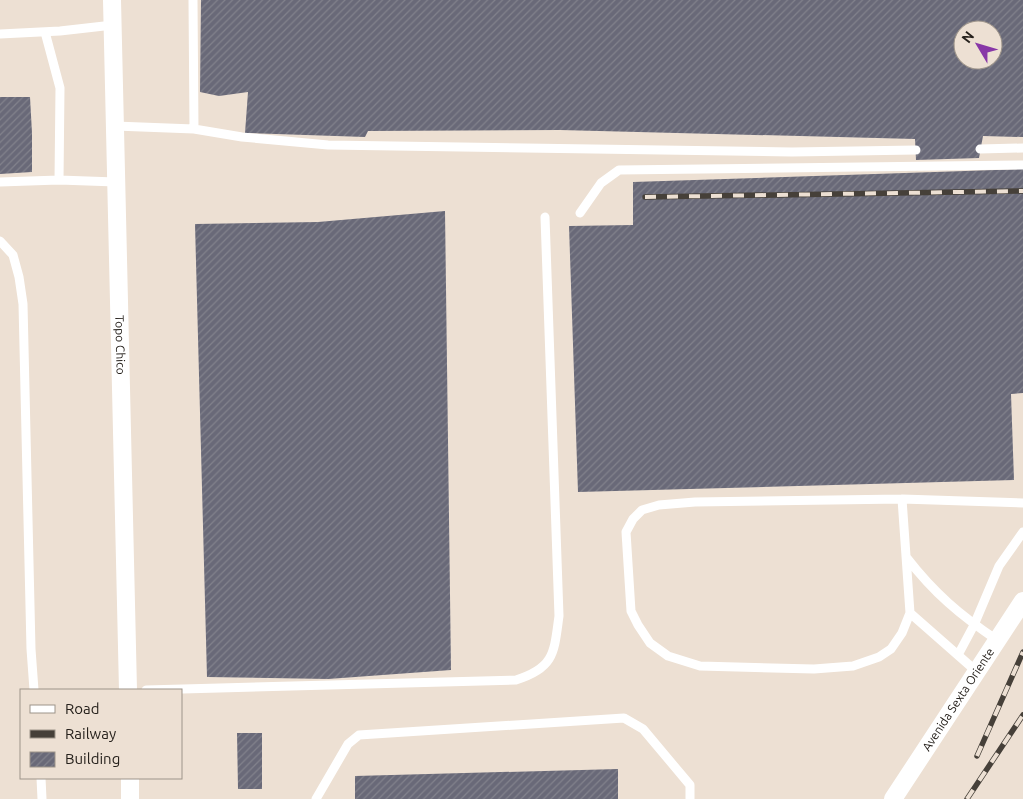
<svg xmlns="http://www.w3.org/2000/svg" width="1023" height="799" viewBox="0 0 1023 799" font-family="Ubuntu,sans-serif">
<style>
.building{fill:url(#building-hatch);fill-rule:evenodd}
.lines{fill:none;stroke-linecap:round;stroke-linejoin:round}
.service{stroke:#fff;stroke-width:9}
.minor{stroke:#fff;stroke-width:18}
.rail-casing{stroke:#464039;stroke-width:5.5}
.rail{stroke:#ede0d3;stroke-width:4;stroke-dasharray:11;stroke-linecap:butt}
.labels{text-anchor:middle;stroke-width:5;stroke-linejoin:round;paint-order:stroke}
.street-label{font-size:12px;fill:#26211c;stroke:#ede0d3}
</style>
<defs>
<pattern id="building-hatch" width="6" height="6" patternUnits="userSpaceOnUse" patternTransform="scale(1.25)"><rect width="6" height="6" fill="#696978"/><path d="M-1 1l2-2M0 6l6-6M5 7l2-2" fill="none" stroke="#82828c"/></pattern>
</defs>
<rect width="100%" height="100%" fill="#ede0d3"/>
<path class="building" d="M 201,0 L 1023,0 L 1023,137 L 983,136 L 979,158 L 916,160 L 915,139 L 560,130 L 368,131 L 365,137 L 245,133 L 248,92 L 219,96 L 200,92 ZM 963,30 L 993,30 L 993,60 L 963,60 Z
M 0,97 L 30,97 L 32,133 L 32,172 L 0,174 Z
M 1023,169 L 1023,393 L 1011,394 L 1014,480 L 578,492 L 569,226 L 633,225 L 633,182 Z
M 445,211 L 451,670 L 328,679 L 207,677 L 195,224 L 318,222 Z
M 237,733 L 262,733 L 262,789 L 238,789 Z
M 618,769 L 618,799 L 355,799 L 355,776 Z"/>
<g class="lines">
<path class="service" d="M 45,32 L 60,88 L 59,180 L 116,182
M 0,34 L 60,31 L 113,25
M 115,126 L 194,129 L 193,0
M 194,129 L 242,137 L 328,145 L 792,152 L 916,150
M 980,149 L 1023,148
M 0,182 L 59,180
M 580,213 L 601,183 L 619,170 L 1023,165
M 0,241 L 13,255 L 19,277 L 23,304 L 31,649 L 34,690
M 902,499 L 695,502 L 659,505 L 642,510 L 633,519 L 626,532 L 631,611 L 638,625 L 650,643 L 668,656 L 700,666 L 814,669 L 853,666 L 879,657 L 891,649 L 902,633 L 910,613 L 902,499 L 1023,503
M 907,558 C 934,593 960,615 997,640
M 910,613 L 976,671
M 958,655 L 974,625 L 999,566 L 1023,532
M 146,690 L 516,680 C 555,668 554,652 559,616 L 545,217
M 41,778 L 42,799
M 316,799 L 348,744 L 359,735 L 624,718 L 643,729 L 690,785 L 690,799"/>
<g class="minor">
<path id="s1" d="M 112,0 L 128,690"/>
<path d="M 130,778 L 130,799"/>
<path id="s2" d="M 893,799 L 1023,601"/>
</g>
<defs>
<path id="rail" d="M 645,197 L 1023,191
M 977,756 L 1023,652
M 967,799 L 1023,715"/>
</defs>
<use href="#rail" class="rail-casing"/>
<use href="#rail" class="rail"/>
</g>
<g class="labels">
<g class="street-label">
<text dy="4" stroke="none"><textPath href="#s1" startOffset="345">Topo Chico</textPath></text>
<text dy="4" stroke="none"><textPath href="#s2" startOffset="119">Avenida Sexta Oriente</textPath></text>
</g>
</g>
<rect x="20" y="689" width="162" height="90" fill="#ede0d3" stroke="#9d948a"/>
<rect x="30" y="705" width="25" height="8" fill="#ffffff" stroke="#9d948a"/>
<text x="65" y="714" font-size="15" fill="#26211c">Road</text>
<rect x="30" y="730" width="25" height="8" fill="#464039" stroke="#9d948a"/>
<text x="65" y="739" font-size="15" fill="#26211c">Railway</text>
<rect x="30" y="752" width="25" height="15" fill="url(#building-hatch)" stroke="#9d948a"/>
<text x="65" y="764" font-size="15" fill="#26211c">Building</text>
<g transform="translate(978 45) rotate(308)"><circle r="24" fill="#ede0d3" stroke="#9d948a"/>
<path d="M0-4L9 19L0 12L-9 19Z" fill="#8837a7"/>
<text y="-8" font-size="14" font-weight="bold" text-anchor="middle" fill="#26211c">N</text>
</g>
</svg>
